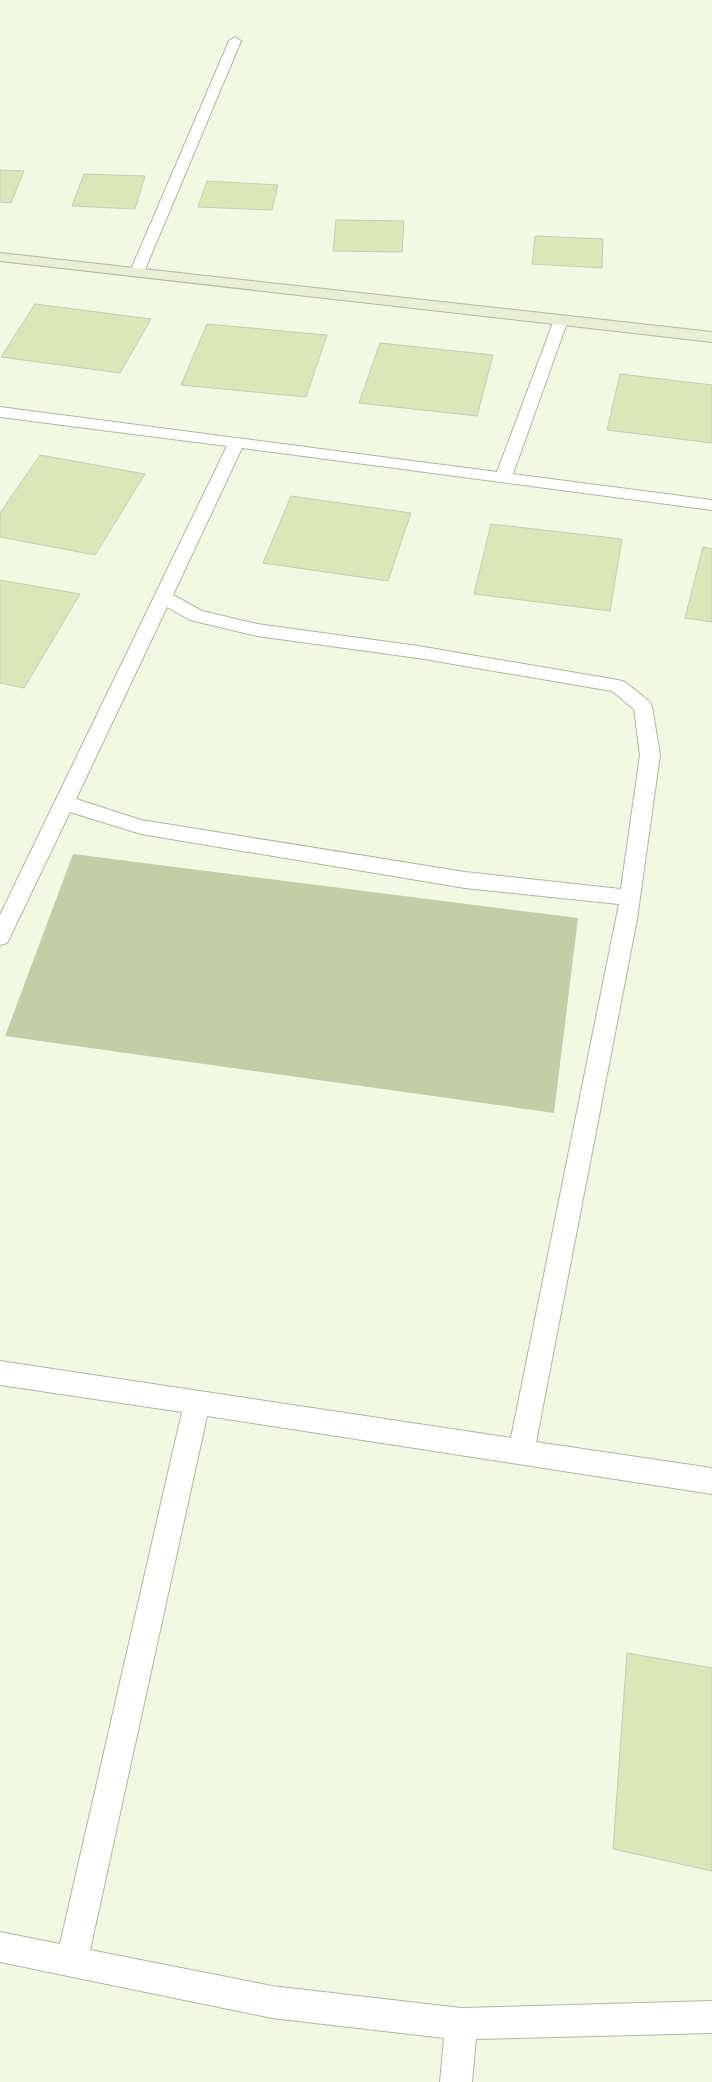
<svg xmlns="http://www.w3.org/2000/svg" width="712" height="2082" viewBox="0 0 712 2082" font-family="'Source Sans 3',sans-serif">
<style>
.green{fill:#c3cda6}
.building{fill:#dbe7b8;stroke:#c6ccb7}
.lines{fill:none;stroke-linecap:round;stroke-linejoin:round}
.street-casing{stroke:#b1b6a2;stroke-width:2}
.secondary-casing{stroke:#b1b6a2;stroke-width:2}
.street{fill:#fff;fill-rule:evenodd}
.secondary{fill:#e9efd4;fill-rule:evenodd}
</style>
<rect width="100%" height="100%" fill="#f2f9e3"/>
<path class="green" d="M 73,854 L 578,918 L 554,1113 L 5,1036 Z"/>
<path class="building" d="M 0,170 L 24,171 L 11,203 L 0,202 Z
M 84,174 L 145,176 L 135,209 L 72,206 Z
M 207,181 L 278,185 L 272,210 L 198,207 Z
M 336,220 L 404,221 L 402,252 L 333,251 Z
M 535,236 L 603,239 L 602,268 L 532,264 Z
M 35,304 L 151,319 L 120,373 L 1,357 Z
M 207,324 L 327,335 L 306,397 L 181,385 Z
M 380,343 L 493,355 L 477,416 L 359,403 Z
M 620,374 L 712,385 L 712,443 L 607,430 Z
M 40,455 L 145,474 L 95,555 L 0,537 L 0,513 Z
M 291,496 L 411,513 L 388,581 L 263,563 Z
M 491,524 L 622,539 L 610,611 L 474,594 Z
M 703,547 L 712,549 L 712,622 L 685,618 Z
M 0,580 L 80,594 L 24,688 L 0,683 Z
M 627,1653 L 712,1668 L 712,1871 L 613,1849 Z"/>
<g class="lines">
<defs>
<path id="street" d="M 235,37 L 241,41 L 144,272 L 142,275 L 132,275 L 130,272 L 229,41 Z
M 561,316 L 566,317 L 568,320 L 513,474 L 712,500 L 712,510 L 242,448 L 173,595 L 202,611 L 257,624 L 418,646 L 618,680 L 625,682 L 650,702 L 652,707 L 660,755 L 637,919 L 536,1442 L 712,1468 L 712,1494 L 207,1416 L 90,1950 L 272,1986 L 461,2008 L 712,2001 L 712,2033 L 476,2039 L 472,2082 L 440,2082 L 444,2038 L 272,2018 L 0,1962 L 0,1932 L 60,1944 L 182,1412 L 0,1385 L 0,1361 L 511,1438 L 619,904 L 465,888 L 141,834 L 70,812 L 10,937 L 7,943 L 0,945 L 0,915 L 227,446 L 0,417 L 0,407 L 497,472 L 554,320 L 556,317 ZM 167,607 L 190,620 L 257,636 L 418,658 L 612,691 L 634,709 L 640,755 L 621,889 L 465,872 L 141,820 L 76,799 Z"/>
<path id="secondary" d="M 0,253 L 712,332 L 712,342 L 0,261 Z"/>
</defs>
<use href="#street" class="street-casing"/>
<use href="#secondary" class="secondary-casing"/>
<use href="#street" class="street"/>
<use href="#secondary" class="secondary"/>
</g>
</svg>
